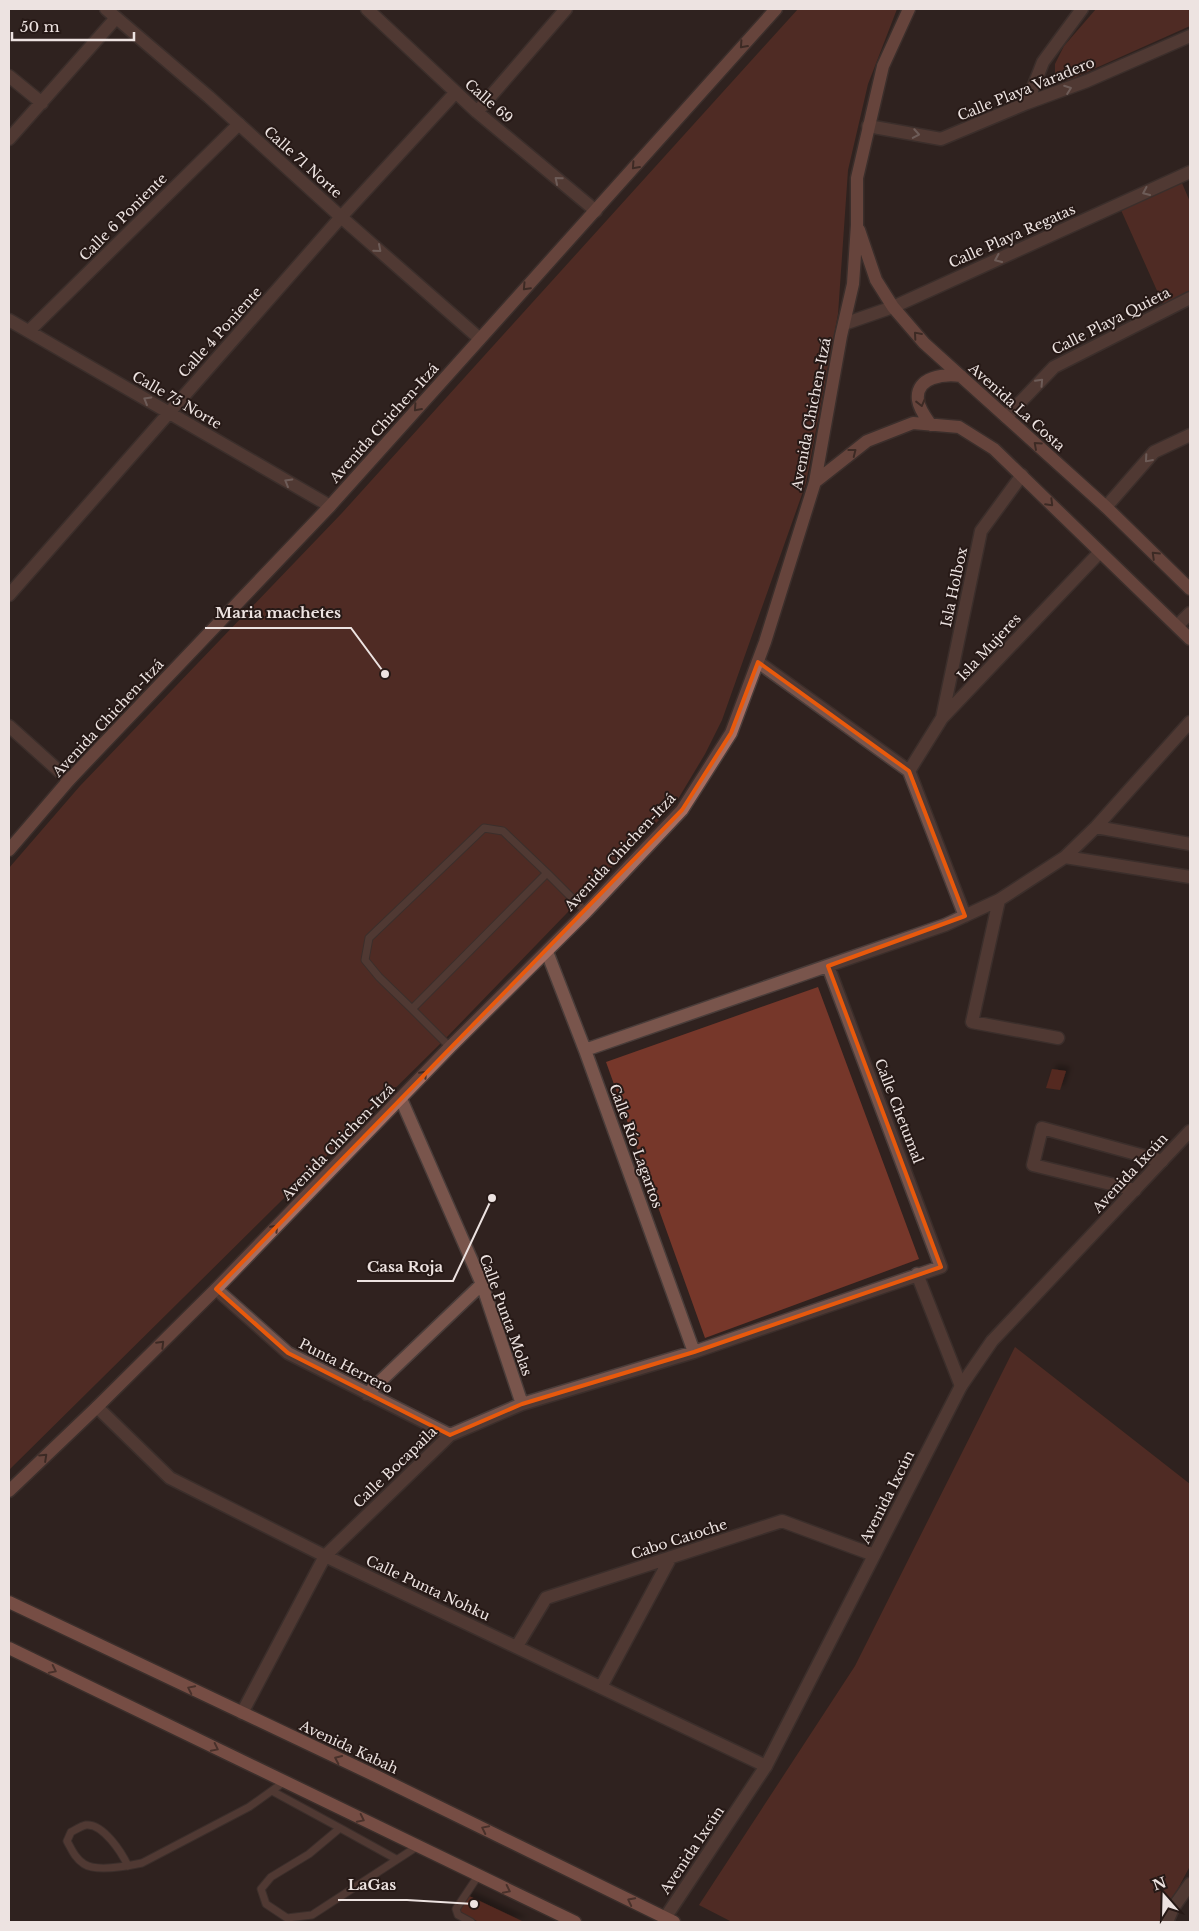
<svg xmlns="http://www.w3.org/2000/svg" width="1199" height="1931" viewBox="0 0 1199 1931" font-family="'Libre Baskerville',serif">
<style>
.green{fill:#76372a}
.building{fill:#803121;filter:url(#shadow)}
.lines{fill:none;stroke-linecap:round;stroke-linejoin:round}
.service-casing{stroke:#4a3d3a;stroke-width:9}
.minor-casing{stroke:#4a3d3a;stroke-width:15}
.tertiary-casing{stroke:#4a3d3a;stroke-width:15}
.secondary-casing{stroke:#4a3d3a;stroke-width:15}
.primary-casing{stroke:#4a3d3a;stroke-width:15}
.service{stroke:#79554c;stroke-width:7}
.minor{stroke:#79554c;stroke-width:12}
.tertiary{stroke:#79554c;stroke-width:12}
.secondary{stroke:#a86e61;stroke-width:12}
.primary{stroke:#cc8271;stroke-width:12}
.oneway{stroke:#4d332c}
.oneway2{stroke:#b9a39e}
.oneway3{stroke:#68433a}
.marked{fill:none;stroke:#e8590c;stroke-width:4;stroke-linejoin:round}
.labels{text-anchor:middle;stroke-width:4;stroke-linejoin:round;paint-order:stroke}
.street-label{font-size:14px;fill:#ede3e1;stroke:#261916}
.leader{fill:none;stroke:#ede3e1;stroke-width:2}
.callout-dot{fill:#ede3e1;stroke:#261916;stroke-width:2}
.callout-label{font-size:15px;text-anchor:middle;font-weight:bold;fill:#ede3e1;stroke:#261916;stroke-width:4;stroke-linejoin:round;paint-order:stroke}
</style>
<defs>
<filter id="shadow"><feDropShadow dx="4.5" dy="-4.5" stdDeviation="2.5" flood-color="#0009"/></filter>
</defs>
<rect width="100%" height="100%" fill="#30221f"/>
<path class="green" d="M 798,9 L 897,9 L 868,84 L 848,170 L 838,314 L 806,483 L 722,720 L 705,754 L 675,804 L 595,884 L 444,1040 L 9,1470 L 9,868 L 80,786 L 342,513 Z
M 1096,9 L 1190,9 L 1190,26 L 1069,80 L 1055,76 L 1055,64 L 1064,46 Z
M 1182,183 L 1190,202 L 1190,292 L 1163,304 L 1121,210 Z
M 818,987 L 919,1259 L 705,1338 L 606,1062 Z
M 1015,1347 L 1190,1484 L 1190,1866 L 1160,1922 L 732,1922 L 699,1905 L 855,1666 Z"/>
<path class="building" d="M 1052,1069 L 1066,1071 L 1060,1090 L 1046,1088 Z
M 467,1895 L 524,1922 L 479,1922 L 459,1912 Z"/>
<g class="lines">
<defs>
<path id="service" d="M 412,1009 L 379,977 L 365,960 L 369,938 L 484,828 L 503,831 L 547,873
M 450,1047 L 412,1009 L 547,873 L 586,912
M 272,1791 L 340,1828 L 309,1854 L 271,1877 L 261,1889 L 266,1904 L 287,1918 L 312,1915 L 418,1846
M 340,1828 L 396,1859
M 128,1866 C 122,1853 103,1823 86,1825 C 81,1826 75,1830 71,1832 L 67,1841 C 72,1850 75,1858 84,1864 C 96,1872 128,1866 142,1863 L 249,1807 L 284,1782
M 471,1922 L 458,1915 L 456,1909 L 478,1876"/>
<path id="minor" d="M 367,9 L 477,112 L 596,211
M 9,76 L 42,103
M 1027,103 L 1043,62 L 1082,9
M 477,112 L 566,9
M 868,126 L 941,139 L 1027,103 L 1087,81 L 1190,36
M 9,139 L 116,18
M 9,320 L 330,506
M 844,324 L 893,307 L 1190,172
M 29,331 L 239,124
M 1006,417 L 1054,367 L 1190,298
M 1106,507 L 1154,452 L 1190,435
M 9,595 L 341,217 L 456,92
M 1177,626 L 1190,613
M 758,662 L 909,771 L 965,916
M 942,718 L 981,531 L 1022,475
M 9,726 L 69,780
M 909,771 L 942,718 L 1100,552
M 1096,827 L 1190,844
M 1065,857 L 1190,877
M 999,900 L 972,1022 L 1058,1038
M 547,952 L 585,1050 L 694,1352
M 585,1050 L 945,925 L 999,900 L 1065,857 L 1096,827 L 1190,722
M 401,1099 L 482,1284 L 522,1404
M 1135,1190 L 1033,1165 L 1042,1128 L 1162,1161
M 917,1274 L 961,1386
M 216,1289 L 288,1353 L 450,1435
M 367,1394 L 482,1284
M 97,1407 L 170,1478 L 325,1556 L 766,1766
M 517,1646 L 546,1598 L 782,1521 L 874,1555
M 601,1687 L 671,1557
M 242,1713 L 325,1556 L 450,1435 L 522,1404 L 694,1352 L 941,1267 L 828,966"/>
<path id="tertiary" d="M 106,9 L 209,97 L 341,217 L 479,338
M 665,1918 L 766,1766 L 961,1386 L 992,1341 L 1190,1131
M 1167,1922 L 1173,1908 L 1190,1884"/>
<path id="secondary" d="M 859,230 L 876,280 L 893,307 L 924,343 L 1106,507 L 1190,589
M 931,425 C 926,418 919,409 918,400 C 915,376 945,374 961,376
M 815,482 L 867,441 L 913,423 L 959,427 L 994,449 L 1190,639
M 9,850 L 69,780 L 330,506 L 776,9
M 9,1491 L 97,1407 L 216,1289 L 450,1047 L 586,912 L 682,810 L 731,733 L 765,642 L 815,482 L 841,336 L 853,284 L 857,225 L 857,178 L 883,66 L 909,9"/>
<path id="primary" d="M 9,1602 L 378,1777 L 674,1922
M 9,1648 L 575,1922"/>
</defs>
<use href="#service" class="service-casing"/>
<use href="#minor" class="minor-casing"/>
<use href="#tertiary" class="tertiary-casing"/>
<use href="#secondary" class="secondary-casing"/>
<use href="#primary" class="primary-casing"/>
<use href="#service" class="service"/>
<use href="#minor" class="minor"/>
<use href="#tertiary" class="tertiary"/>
<use href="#secondary" class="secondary"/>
<use href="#primary" class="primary"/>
</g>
<defs><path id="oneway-chevron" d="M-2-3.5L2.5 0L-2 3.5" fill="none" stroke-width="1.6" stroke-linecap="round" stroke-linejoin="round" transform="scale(1.25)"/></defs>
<g class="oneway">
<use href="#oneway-chevron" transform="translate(743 45) rotate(132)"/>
<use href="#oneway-chevron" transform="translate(635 166) rotate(132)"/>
<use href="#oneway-chevron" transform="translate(526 287) rotate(133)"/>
<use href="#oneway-chevron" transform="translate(917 335) rotate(-131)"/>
<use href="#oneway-chevron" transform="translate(921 403) rotate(76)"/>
<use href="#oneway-chevron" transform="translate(417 408) rotate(132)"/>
<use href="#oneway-chevron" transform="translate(1037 445) rotate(-138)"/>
<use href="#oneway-chevron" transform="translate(853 452) rotate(-38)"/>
<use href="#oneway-chevron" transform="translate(1050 503) rotate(45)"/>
<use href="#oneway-chevron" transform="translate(1155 555) rotate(-136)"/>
<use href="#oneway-chevron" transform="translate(424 1074) rotate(-46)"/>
<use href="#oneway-chevron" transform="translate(275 1228) rotate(-46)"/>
<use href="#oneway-chevron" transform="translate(161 1344) rotate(-45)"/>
<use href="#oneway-chevron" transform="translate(44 1457) rotate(-43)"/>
</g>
<g class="oneway2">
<use href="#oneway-chevron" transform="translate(1068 89) rotate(-20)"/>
<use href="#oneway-chevron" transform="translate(916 134) rotate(10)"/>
<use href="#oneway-chevron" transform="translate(558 180) rotate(-140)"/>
<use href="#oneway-chevron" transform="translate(1146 192) rotate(156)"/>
<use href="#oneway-chevron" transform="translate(378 249) rotate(41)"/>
<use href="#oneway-chevron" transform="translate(998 259) rotate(156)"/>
<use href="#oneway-chevron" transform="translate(1040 382) rotate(-47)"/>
<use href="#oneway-chevron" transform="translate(147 400) rotate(-150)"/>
<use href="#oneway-chevron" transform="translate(1148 459) rotate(131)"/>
<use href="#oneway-chevron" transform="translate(288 482) rotate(-150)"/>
</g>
<g class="oneway3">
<use href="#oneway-chevron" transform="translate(53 1670) rotate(26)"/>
<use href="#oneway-chevron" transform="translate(191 1689) rotate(-154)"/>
<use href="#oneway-chevron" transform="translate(215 1748) rotate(26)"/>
<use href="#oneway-chevron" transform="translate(338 1759) rotate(-155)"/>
<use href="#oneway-chevron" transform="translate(361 1819) rotate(26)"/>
<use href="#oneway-chevron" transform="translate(485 1829) rotate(-154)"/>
<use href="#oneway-chevron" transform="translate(507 1890) rotate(26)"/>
<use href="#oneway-chevron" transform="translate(631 1901) rotate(-153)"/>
</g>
<path d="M0 0H1199V1931H0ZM 758,662 L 909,771 L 965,916 L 828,966 L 941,1267 L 694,1352 L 522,1404 L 450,1435 L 288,1353 L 216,1289 L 682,810 L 731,733 Z" fill="#30221f" fill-opacity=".55" fill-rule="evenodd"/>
<path class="marked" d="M 758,662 L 909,771 L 965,916 L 828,966 L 941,1267 L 694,1352 L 522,1404 L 450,1435 L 288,1353 L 216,1289 L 682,810 L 731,733 Z"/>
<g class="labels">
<g class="street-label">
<text transform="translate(1026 89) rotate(-22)" y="5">Calle Playa Varadero</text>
<text transform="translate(489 101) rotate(41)" y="5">Calle 69</text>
<text transform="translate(303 162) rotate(42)" y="5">Calle 71 Norte</text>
<text transform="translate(123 217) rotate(-45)" y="5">Calle 6 Poniente</text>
<text transform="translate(1012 236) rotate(-24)" y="5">Calle Playa Regatas</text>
<text transform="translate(1111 321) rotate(-27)" y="5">Calle Playa Quieta</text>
<text transform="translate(220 332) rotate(-48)" y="5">Calle 4 Poniente</text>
<text transform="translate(177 400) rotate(30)" y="5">Calle 75 Norte</text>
<text transform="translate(1017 407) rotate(42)" y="5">Avenida La Costa</text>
<text transform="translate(811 414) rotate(-79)" y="5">Avenida Chichen-Itzá</text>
<text transform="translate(384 423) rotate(-48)" y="5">Avenida Chichen-Itzá</text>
<text transform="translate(954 587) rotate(-78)" y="5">Isla Holbox</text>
<text transform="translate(989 647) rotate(-47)" y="5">Isla Mujeres</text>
<text transform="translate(108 718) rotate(-47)" y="5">Avenida Chichen-Itzá</text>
<text transform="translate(620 852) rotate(-47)" y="5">Avenida Chichen-Itzá</text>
<text transform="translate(899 1111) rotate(69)" y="5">Calle Chetumal</text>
<text transform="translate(338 1142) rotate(-46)" y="5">Avenida Chichen-Itzá</text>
<text transform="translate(636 1146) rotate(70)" y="5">Calle Río Lagartos</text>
<text transform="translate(1130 1173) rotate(-47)" y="5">Avenida Ixcún</text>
<text transform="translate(506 1315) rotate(70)" y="5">Calle Punta Molas</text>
<text transform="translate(346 1366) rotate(27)" y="5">Punta Herrero</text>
<text transform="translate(395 1467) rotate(-44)" y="5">Calle Bocapaila</text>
<text transform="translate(887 1497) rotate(-63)" y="5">Avenida Ixcún</text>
<text transform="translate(679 1539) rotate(-18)" y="5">Cabo Catoche</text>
<text transform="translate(428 1588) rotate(25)" y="5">Calle Punta Nohku</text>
<text transform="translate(349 1747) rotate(25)" y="5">Avenida Kabah</text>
<text transform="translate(692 1850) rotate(-56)" y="5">Avenida Ixcún</text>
</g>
</g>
<path class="leader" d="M385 674L351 628H205M492 1198L453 1281H357M474 1904L407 1900H338"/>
<g class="callout-dot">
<circle cx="385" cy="674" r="5"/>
<circle cx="492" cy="1198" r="5"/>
<circle cx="474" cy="1904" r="5"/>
</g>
<g class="callout-label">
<text x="278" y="618">Maria machetes</text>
<text x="405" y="1272">Casa Roja</text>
<text x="372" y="1890">LaGas</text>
</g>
<rect width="1199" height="1931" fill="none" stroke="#ede3e1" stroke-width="20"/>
<g transform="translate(1164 1896) rotate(340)" stroke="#261916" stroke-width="4" paint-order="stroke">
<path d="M0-4L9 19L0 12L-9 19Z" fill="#ede3e1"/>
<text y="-8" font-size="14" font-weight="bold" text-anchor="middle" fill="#ede3e1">N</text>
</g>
<path d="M12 32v8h122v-8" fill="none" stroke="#ede3e1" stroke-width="2.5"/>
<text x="20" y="32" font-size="15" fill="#ede3e1" stroke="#261916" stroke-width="4" paint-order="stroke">50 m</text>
</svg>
